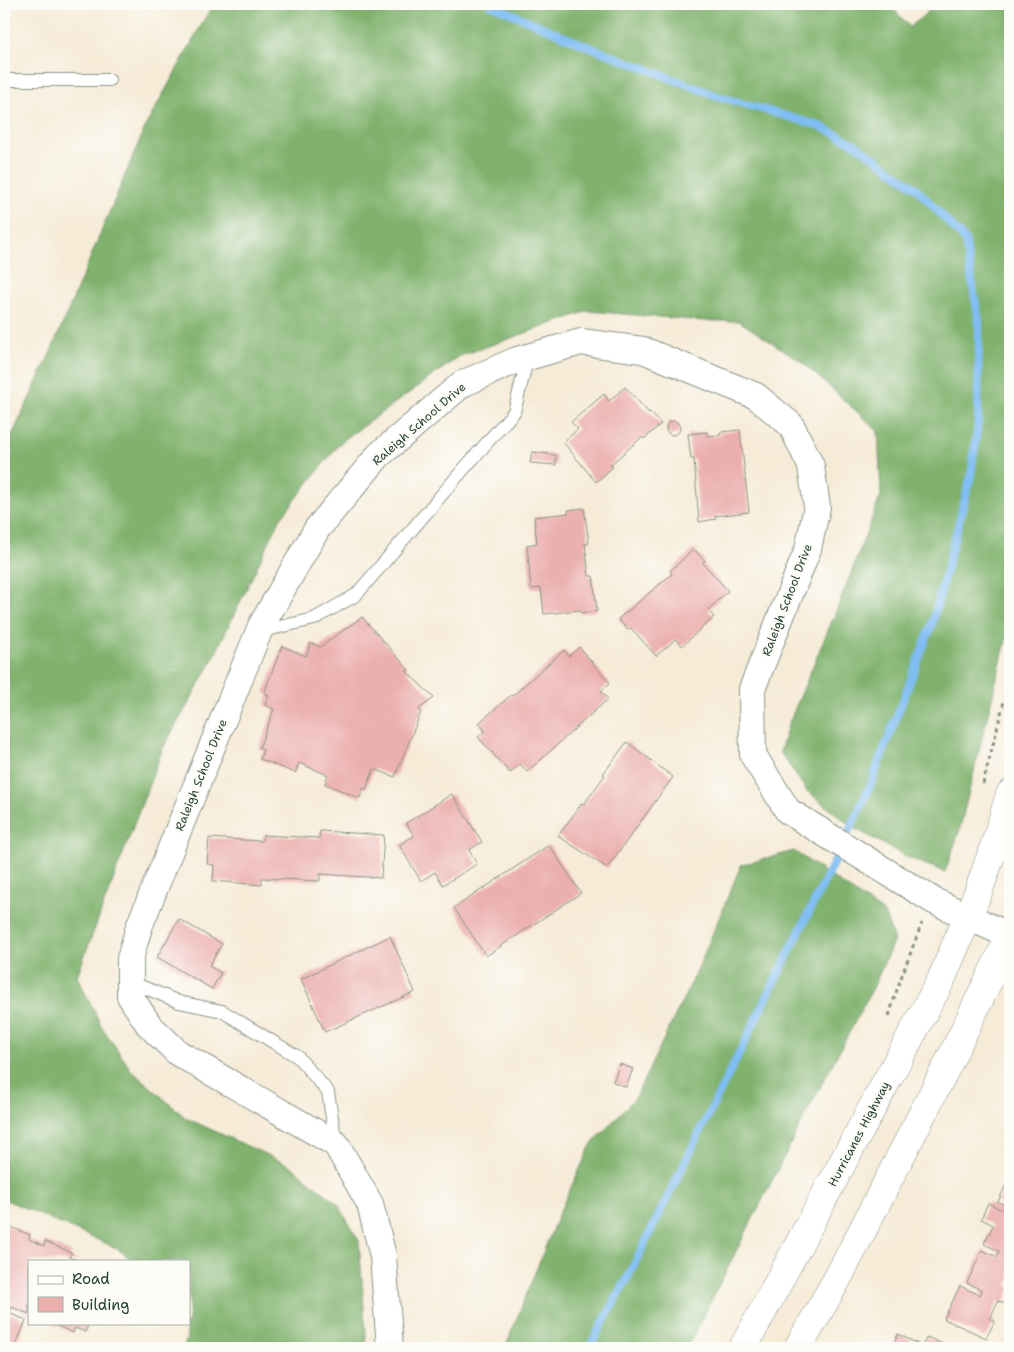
<svg xmlns="http://www.w3.org/2000/svg" width="1014" height="1352" viewBox="0 0 1014 1352" font-family="'Shantell Sans',sans-serif">
<style>
.forest{fill:#80b26e;stroke:#507851}
.lines{fill:none;stroke-linecap:round;stroke-linejoin:round}
.stream{stroke:#7fbdf3;stroke-width:8}
.building{fill:#ebafae}
.service-casing{stroke:#8a9486;stroke-width:14}
.minor-casing{stroke:#8a9486;stroke-width:28}
.secondary-casing{stroke:#8a9486;stroke-width:29}
.path{stroke:#8a9486;stroke-width:3;stroke-dasharray:4 4;stroke-linecap:butt}
.service{stroke:#fff;stroke-width:12}
.minor{stroke:#fff;stroke-width:26}
.secondary{stroke:#fff;stroke-width:28}
.labels{text-anchor:middle;stroke-width:5;stroke-linejoin:round;paint-order:stroke}
.street-label{font-size:12px;fill:#1f3d34;stroke:#fdfcf7}
</style>
<rect width="100%" height="100%" fill="#fdfcf7"/>
<filter id="ink" filterUnits="userSpaceOnUse"><feTurbulence type="fractalNoise" baseFrequency=".02" numOctaves="2"/><feDisplacementMap in="SourceGraphic" scale="10" xChannelSelector="R" yChannelSelector="G"/><feConvolveMatrix kernelMatrix="1 2 1 2 8 2 1 2 1" color-interpolation-filters="sRGB"/></filter>
<filter id="wash" filterUnits="userSpaceOnUse"><feTurbulence type="fractalNoise" baseFrequency=".0096" numOctaves="4" result="noise"/><feDisplacementMap in="SourceGraphic" scale="20" xChannelSelector="R" yChannelSelector="G"/><feGaussianBlur stdDeviation="1.12" result="paint"/><feColorMatrix in="noise" values="0 0 0 0 0 0 0 0 0 0 0 0 0 0 0 0 0 1.4 0 .05"/><feComposite in="paint" operator="in"/></filter>
<g filter="url(#wash)">
<rect width="100%" height="100%" fill="#f6ebd7"/>
<path class="forest" d="M 213,4 L 889,4 L 910,27 L 937,4 L 1010,4 L 1010,625 L 959,832 L 945,872 L 909,858 L 854,828 L 806,790 L 780,752 L 788,725 L 837,609 L 881,495 L 878,431 L 802,362 L 739,321 L 705,321 L 588,311 L 460,356 L 341,442 L 280,519 L 209,667 L 162,750 L 77,976 L 102,1027 L 131,1070 L 186,1118 L 291,1166 L 338,1204 L 359,1241 L 367,1348 L 183,1348 L 187,1338 L 185,1323 L 189,1323 L 189,1261 L 134,1261 L 116,1248 L 4,1199 L 4,443 L 10,440 L 52,349 L 146,125 Z
M 794,851 L 884,913 L 894,940 L 873,988 L 810,1106 L 687,1348 L 507,1348 L 507,1343 L 559,1213 L 591,1145 L 635,1098 L 697,971 L 741,865 Z"/>
<g class="lines">
<path class="stream" d="M 490,4 L 582,44 L 717,96 L 820,126 L 857,145 L 916,188 L 965,240 L 979,322 L 978,423 L 971,476 L 932,624 L 870,786 L 849,831
M 589,1348 L 628,1277 L 836,858"/>
</g>
<g id="blocks">
<path class="building" d="M 625,387 L 649,413 L 650,412 L 661,424 L 644,439 L 642,437 L 610,465 L 613,467 L 596,482 L 563,442 L 578,429 L 571,422 L 604,394 L 609,401 Z
M666 428a7 7 0 1 1 14 0a7 7 0 1 1-14 0Z
M 740,430 L 749,512 L 715,516 L 716,519 L 699,522 L 694,459 L 691,459 L 688,434 L 707,432 L 707,436 L 721,435 L 720,432 Z
M 532,452 L 556,455 L 556,465 L 530,463 Z
M 584,508 L 589,543 L 585,544 L 589,576 L 593,576 L 597,611 L 581,613 L 580,610 L 544,614 L 541,588 L 531,589 L 527,545 L 537,543 L 534,517 L 569,513 L 568,510 Z
M 694,549 L 705,561 L 703,563 L 728,591 L 708,610 L 714,617 L 682,646 L 676,639 L 656,656 L 631,628 L 628,630 L 618,619 L 672,574 L 670,571 Z
M 362,617 L 409,670 L 406,671 L 434,698 L 419,709 L 421,712 L 395,777 L 374,769 L 366,789 L 363,788 L 360,798 L 325,784 L 328,775 L 299,763 L 295,773 L 260,759 L 263,750 L 259,748 L 274,709 L 265,705 L 269,695 L 264,693 L 282,646 L 306,656 L 311,643 L 320,647 Z
M 579,647 L 610,683 L 601,691 L 608,699 L 527,772 L 520,764 L 510,773 L 478,737 L 485,731 L 479,723 L 511,695 L 512,696 L 564,650 L 569,656 Z
M 627,742 L 673,777 L 607,868 L 558,836 L 582,803 L 584,804 L 605,775 L 603,774 Z
M 452,794 L 482,842 L 469,850 L 477,864 L 443,885 L 435,872 L 421,881 L 399,845 L 414,836 L 406,823 Z
M 320,831 L 384,835 L 381,878 L 320,874 L 320,881 L 262,878 L 262,885 L 213,881 L 214,865 L 207,864 L 209,838 L 262,841 L 263,835 L 319,838 Z
M 549,845 L 581,893 L 486,956 L 454,908 Z
M 179,919 L 222,944 L 209,966 L 221,973 L 212,989 L 157,957 Z
M 390,936 L 415,992 L 325,1032 L 301,979 Z
M 620,1064 L 633,1069 L 626,1087 L 613,1082 Z
M 1010,1176 L 1010,1207 L 998,1202 Z
M 988,1203 L 1010,1214 L 1010,1280 L 1008,1286 L 1010,1287 L 1010,1290 L 1004,1303 L 998,1301 L 990,1319 L 995,1321 L 986,1338 L 944,1319 L 960,1286 L 980,1295 L 982,1290 L 967,1283 L 982,1250 L 997,1257 L 999,1251 L 984,1244 L 993,1225 L 981,1219 Z
M 4,1224 L 30,1235 L 29,1239 L 44,1246 L 45,1241 L 72,1253 L 69,1257 L 78,1261 L 29,1261 L 29,1314 L 12,1307 L 9,1313 L 26,1320 L 15,1348 L 4,1348 Z
M 51,1323 L 89,1323 L 85,1332 L 75,1328 L 73,1333 Z
M 898,1334 L 922,1346 L 927,1337 L 952,1348 L 896,1348 L 893,1347 Z"/>
</g>
</g>
<g filter="url(#ink)">
<use href="#blocks" fill-opacity="0" stroke="#8a9486" stroke-width="1"/>
<g class="lines">
<defs>
<path id="service" d="M 4,80 L 109,80
M 258,632 L 314,619 L 356,595 L 462,471 L 514,412 L 528,357
M 131,982 L 179,1002 L 222,1011 L 298,1057 L 328,1092 L 336,1144"/>
<path id="minor" d="M 390,1348 L 383,1256 L 370,1204 L 336,1144 L 178,1053 L 149,1025 L 130,996 L 130,959 L 139,927 L 261,626 L 317,529 L 379,455 L 462,384 L 517,360 L 581,342 L 643,350 L 756,396 L 791,425 L 811,466 L 817,507 L 808,549 L 752,689 L 753,755 L 788,811 L 934,901 L 1010,936"/>
<path id="secondary" d="M 743,1348 L 941,980 L 979,890 L 997,838 L 1010,794
M 798,1348 L 840,1274 L 948,1064 L 1010,936"/>
</defs>
<use href="#service" class="service-casing"/>
<use href="#minor" class="minor-casing"/>
<use href="#secondary" class="secondary-casing"/>
<path class="path" d="M 983,784 L 1010,678
M 889,1016 L 899,983 L 922,923"/>
<use href="#service" class="service"/>
<use href="#minor" class="minor"/>
<use href="#secondary" class="secondary"/>
</g>
</g>
<g class="labels">
<g class="street-label">
<text transform="translate(419 424) rotate(-41)" y="4">Raleigh School Drive</text>
<text transform="translate(787 600) rotate(-69)" y="4">Raleigh School Drive</text>
<text transform="translate(201 775) rotate(-68)" y="4">Raleigh School Drive</text>
<text transform="translate(859 1134) rotate(-62)" y="4">Hurricanes Highway</text>
</g>
</g>
<rect width="1014" height="1352" fill="none" stroke="#fdfcf7" stroke-width="20"/>
<rect x="28" y="1260" width="162" height="65" fill="#fdfcf7" stroke="#a4b0a9"/>
<rect x="38" y="1276" width="25" height="8" fill="#ffffff" stroke="#a4b0a9"/>
<text x="72" y="1284" font-size="15" fill="#1f3d34">Road</text>
<rect x="38" y="1297" width="25" height="15" fill="#ebafae" stroke="#a4b0a9"/>
<text x="72" y="1310" font-size="15" fill="#1f3d34">Building</text>
</svg>
